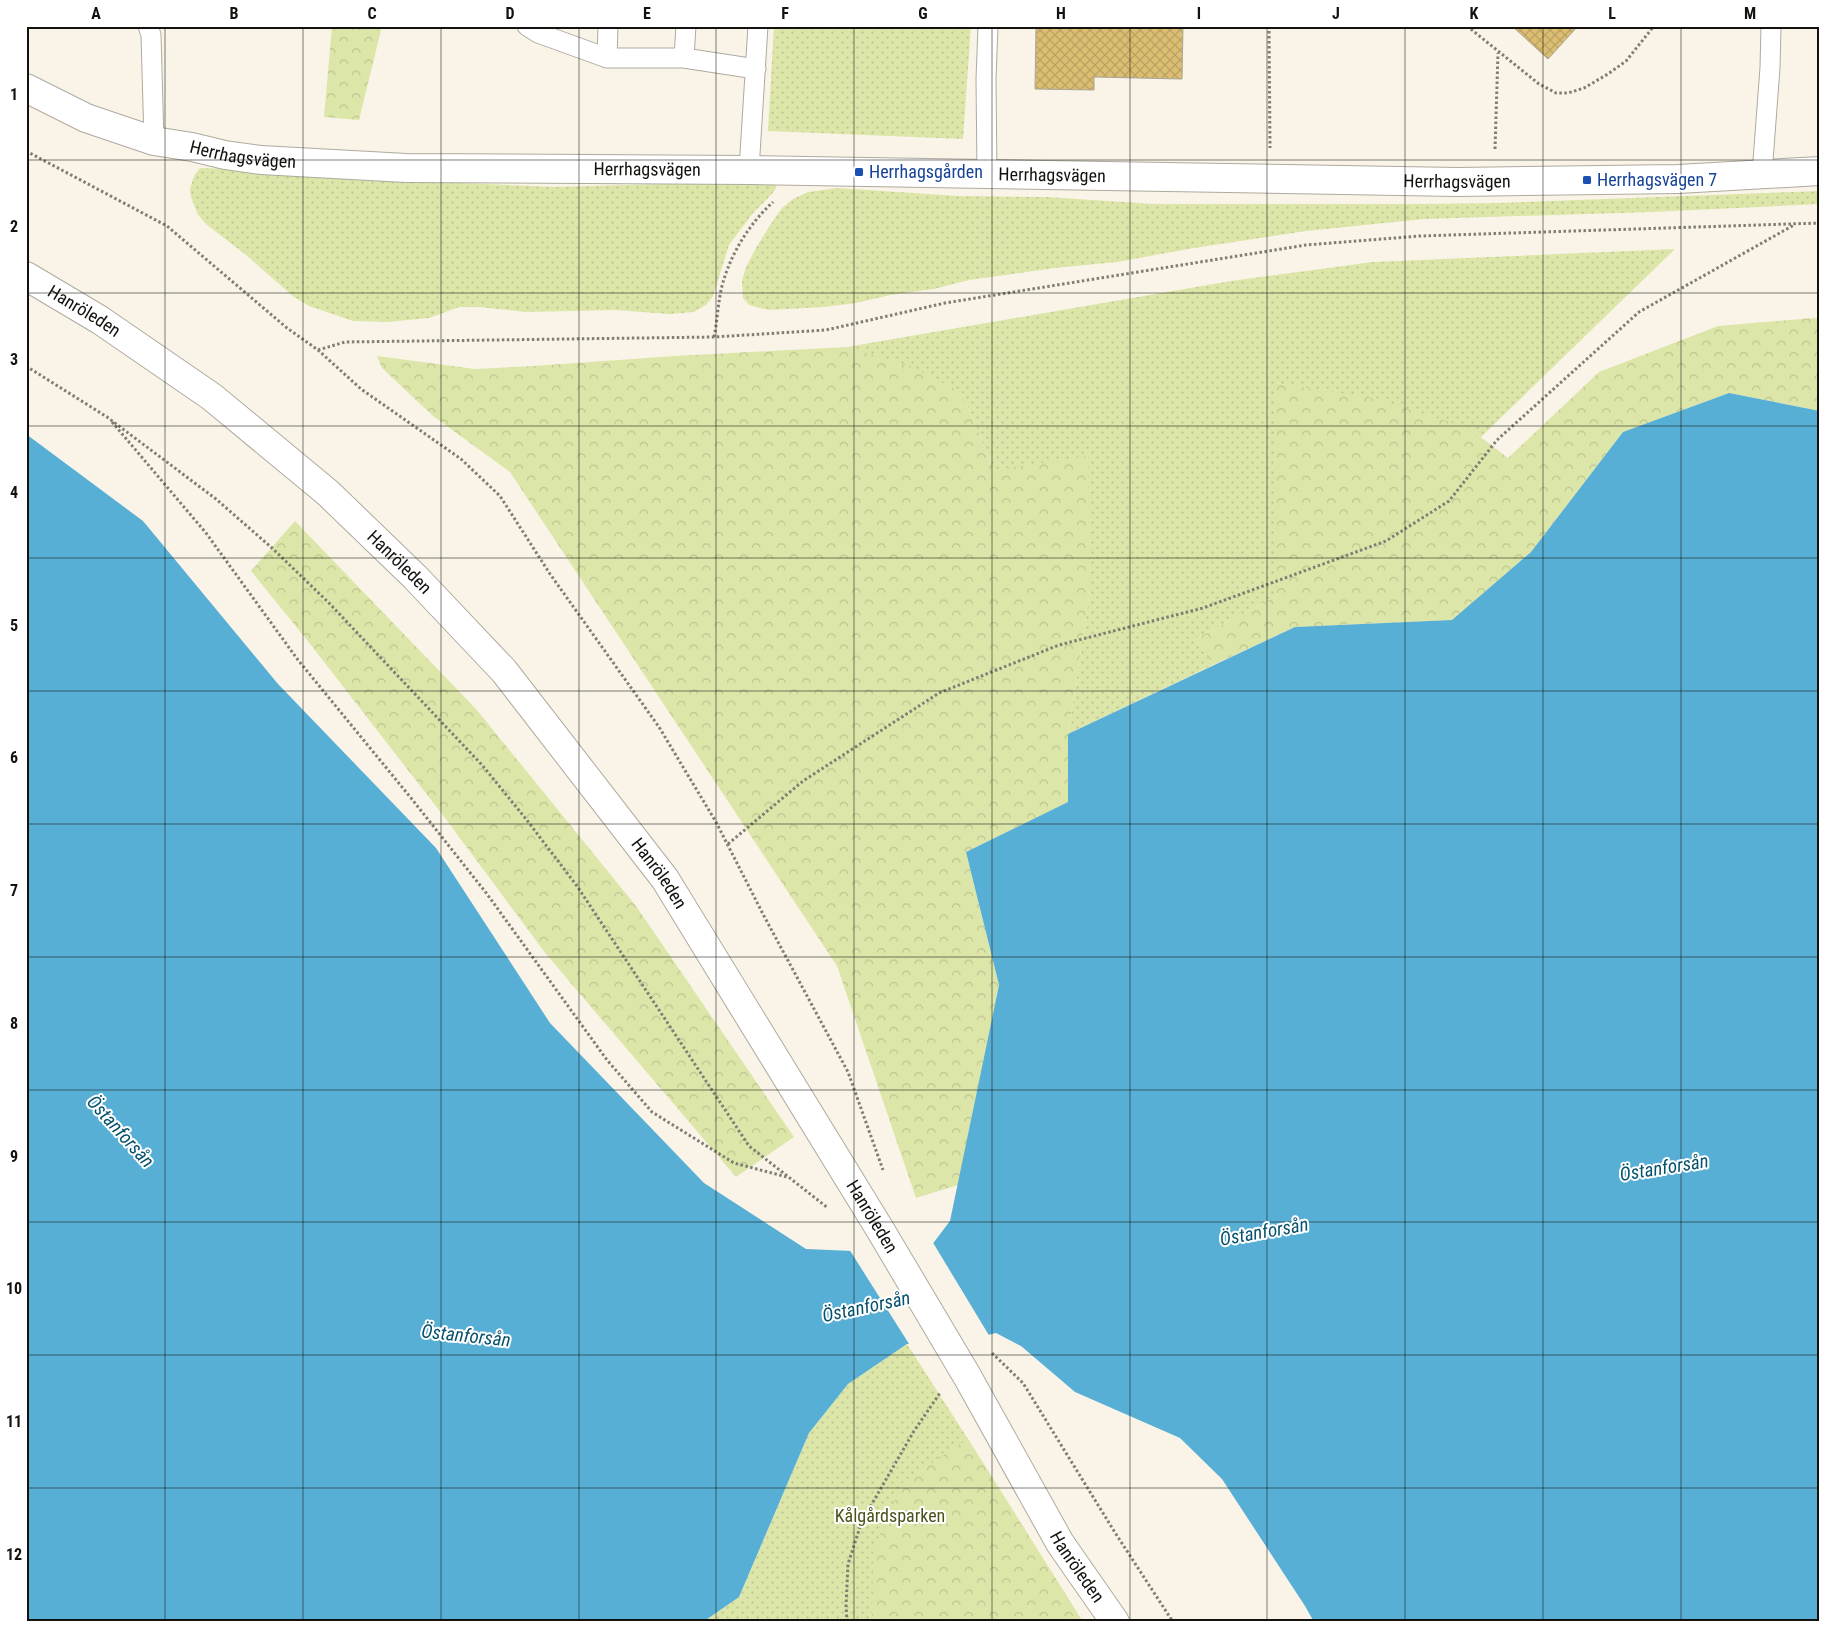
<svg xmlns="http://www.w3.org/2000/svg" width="1846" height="1648" viewBox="0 0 1846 1648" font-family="'Roboto Condensed',sans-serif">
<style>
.grass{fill:url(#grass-dots)}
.forest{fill:url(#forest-crowns)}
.water{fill:#58afd6}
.pier{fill:#f9f4e7}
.building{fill:url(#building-cross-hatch);stroke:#aba69a}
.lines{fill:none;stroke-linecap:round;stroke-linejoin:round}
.lane-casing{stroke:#afaa9f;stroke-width:21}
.secondary-casing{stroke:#afaa9f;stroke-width:30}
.highway-casing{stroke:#afaa9f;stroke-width:30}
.path{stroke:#807d75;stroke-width:3;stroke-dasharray:2.5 2.5;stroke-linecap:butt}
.lane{stroke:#fff;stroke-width:19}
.secondary{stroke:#fff;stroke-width:28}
.highway{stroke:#fff;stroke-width:28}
.grid{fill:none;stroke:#14120e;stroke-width:1;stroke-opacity:0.55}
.transit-dot{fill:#1a4fb4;stroke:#fff;stroke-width:2}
.labels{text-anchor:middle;stroke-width:4;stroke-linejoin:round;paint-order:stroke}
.street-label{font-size:18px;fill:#14120e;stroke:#fff}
.transit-label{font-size:18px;fill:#164399;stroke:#fff;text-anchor:start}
.park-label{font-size:18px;fill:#4c5219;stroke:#fff}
.water-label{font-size:19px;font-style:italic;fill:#06516c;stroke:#fff}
.neatline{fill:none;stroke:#14120e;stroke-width:2}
.grid-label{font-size:16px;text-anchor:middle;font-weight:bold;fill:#14120e}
</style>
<defs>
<pattern id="grass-dots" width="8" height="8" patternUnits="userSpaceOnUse" patternTransform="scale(1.25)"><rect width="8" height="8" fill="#dde6a9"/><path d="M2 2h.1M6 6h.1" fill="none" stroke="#bdc490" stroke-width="1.8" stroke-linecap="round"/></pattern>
<pattern id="forest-crowns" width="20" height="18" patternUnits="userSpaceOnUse" patternTransform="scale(1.25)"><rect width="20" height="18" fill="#dde6a9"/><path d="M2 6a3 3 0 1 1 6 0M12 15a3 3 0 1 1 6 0" fill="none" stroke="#bdc490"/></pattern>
<pattern id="building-cross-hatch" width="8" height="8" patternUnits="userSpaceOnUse" patternTransform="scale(1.25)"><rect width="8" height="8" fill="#dbbe72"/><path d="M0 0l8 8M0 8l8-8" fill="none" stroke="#bba262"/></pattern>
</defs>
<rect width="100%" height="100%" fill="#f9f4e7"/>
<path class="grass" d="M 774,26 L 971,26 L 963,139 L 768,131 Z
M 200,168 L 276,170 L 412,181 L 555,187 L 776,181 L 776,188 L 772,194 L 753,213 L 729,245 L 713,296 L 706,305 L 694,312 L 669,314 L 615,310 L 526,312 L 479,307 L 459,307 L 429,318 L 387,322 L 353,321 L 309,306 L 294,297 L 246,255 L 206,224 L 198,215 L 191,197 L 190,189 L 194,176 Z
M 837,188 L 958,196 L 1047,197 L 1154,204 L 1421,204 L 1498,203 L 1820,191 L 1820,204 L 1651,212 L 1424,219 L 1306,231 L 1194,248 L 1117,262 L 1055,268 L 969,280 L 934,289 L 890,295 L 856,303 L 824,307 L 769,310 L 749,305 L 743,298 L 742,281 L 746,267 L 756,248 L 774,219 L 782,208 L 793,199 L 808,192 Z
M 1675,249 L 1481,437 L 1469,428 L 1277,383 L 1277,596 L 1195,639 L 1213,665 L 1068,734 L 1090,590 L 994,470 L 962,393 L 847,347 L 1231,281 L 1373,262 Z
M 907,1344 L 968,1439 L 1083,1622 L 703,1622 L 739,1597 L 809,1433 L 848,1384 Z"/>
<path class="forest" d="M 332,26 L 382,26 L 359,120 L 324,117 Z
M 1814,318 L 1820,319 L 1820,411 L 1729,393 L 1623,432 L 1531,552 L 1452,620 L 1295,627 L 1213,665 L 1195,639 L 1277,596 L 1276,383 L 1372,398 L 1469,428 L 1508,458 L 1599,372 L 1718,326 Z
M 847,347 L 910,366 L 962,393 L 994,470 L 1088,456 L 1090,590 L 1068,734 L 1068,802 L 966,852 L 999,985 L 958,1185 L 916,1198 L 837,966 L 510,472 L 433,416 L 382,368 L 377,356 L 475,369 L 533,366 L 675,356 Z
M 295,521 L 476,709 L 636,906 L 794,1137 L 736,1177 L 546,954 L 442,814 L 307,640 L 251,571 Z
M 968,1439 L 1083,1622 L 872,1622 L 873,1551 L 902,1483 Z"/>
<path class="water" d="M 1729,393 L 1820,411 L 1820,1622 L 1314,1622 L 1305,1606 L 1222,1479 L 1180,1438 L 1075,1392 L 1021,1346 L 996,1333 L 958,1342 L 907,1344 L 848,1384 L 809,1433 L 739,1597 L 703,1622 L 26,1622 L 26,434 L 143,521 L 278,684 L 436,848 L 550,1023 L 704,1183 L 806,1249 L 925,1254 L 950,1221 L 999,985 L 966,852 L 1068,802 L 1068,734 L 1295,627 L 1452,620 L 1531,552 L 1623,432 Z"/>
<path class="pier" d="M 932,1241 L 990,1337 L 958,1345 L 911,1347 L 849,1249 L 924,1252 Z"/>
<path class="building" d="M 1036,26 L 1183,26 L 1182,79 L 1094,77 L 1094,90 L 1035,89 Z
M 1512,26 L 1578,26 L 1548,59 Z"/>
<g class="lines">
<defs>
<path id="lane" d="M 148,26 L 151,35 L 154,141
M 527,26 L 538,33 L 607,58 L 684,58 L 756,69
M 607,58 L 608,26
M 684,58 L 686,26
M 749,170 L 758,26
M 987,174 L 986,79 L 988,26
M 1762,174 L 1770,68 L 1771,26"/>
<g id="secondary">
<path id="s1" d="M 26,88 L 86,118 L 154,141 L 192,147 L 225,155 L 261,160 L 406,168 L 749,170 L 1457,182 L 1678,179 L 1820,171"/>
</g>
<g id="highway">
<path id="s2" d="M 26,276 L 100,320 L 212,397 L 328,493 L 415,577 L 504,671 L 665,879 L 881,1231 L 967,1376 L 1060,1543 L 1115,1622"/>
</g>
</defs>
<use href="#lane" class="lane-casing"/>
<use href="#secondary" class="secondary-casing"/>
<use href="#highway" class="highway-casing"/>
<path class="path" d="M 1269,26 L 1270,148
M 1467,26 L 1539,84 L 1556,93 L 1568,93 L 1584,88 L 1608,74 L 1626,61 L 1654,26
M 1495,149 L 1498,53
M 26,151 L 167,226 L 287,328 L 318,350 L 361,389 L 461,459 L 500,496 L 550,574 L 659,727 L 716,822 L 764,916 L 848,1072 L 883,1170
M 714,337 C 718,318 718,297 724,279 C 733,250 751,222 773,202
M 318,350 L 345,342 L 714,337 L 826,330 L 945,303 L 1306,245 L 1420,236 L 1820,223
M 26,366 L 107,417 L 216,499 L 272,548 L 329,603 L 482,765 L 526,819 L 577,886 L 749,1146 L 828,1208
M 112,422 L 206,533 L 298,660 L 411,798 L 487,894 L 607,1060 L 652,1112 L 734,1163 L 787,1177
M 728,844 L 803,781 L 939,693 L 1059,645 L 1203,608 L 1386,541 L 1449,501 L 1497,440 L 1639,312 L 1794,225
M 992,1353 L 1023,1383 L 1114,1531 L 1173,1622
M 847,1622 L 846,1606 L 848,1564 L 862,1521 L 914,1431 L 940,1393"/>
<use href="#lane" class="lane"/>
<use href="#secondary" class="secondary"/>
<use href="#highway" class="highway"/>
</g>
<path class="grid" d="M 165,26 L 165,1622M 303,26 L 303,1622M 441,26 L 441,1622M 579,26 L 579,1622M 716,26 L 716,1622M 854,26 L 854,1622M 992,26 L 992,1622M 1130,26 L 1130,1622M 1267,26 L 1267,1622M 1405,26 L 1405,1622M 1543,26 L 1543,1622M 1681,26 L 1681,1622M 26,160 L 1820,160M 26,293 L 1820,293M 26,426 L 1820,426M 26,558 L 1820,558M 26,691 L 1820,691M 26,824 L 1820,824M 26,957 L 1820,957M 26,1090 L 1820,1090M 26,1222 L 1820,1222M 26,1355 L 1820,1355M 26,1488 L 1820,1488"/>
<g class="transit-dot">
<rect x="854" y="167" width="10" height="10" rx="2.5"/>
<rect x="1582" y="175" width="10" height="10" rx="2.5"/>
</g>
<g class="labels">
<g class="street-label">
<text dy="6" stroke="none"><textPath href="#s1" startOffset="229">Herrhagsvägen</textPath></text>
<text dy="6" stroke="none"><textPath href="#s1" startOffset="634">Herrhagsvägen</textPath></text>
<text dy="6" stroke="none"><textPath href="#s1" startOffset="1039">Herrhagsvägen</textPath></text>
<text dy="6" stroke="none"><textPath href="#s1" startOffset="1444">Herrhagsvägen</textPath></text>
<text dy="6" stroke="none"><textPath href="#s2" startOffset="68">Hanröleden</textPath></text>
<text dy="6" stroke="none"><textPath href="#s2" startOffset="472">Hanröleden</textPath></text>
<text dy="6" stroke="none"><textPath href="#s2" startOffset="878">Hanröleden</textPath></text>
<text dy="6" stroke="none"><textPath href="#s2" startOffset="1282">Hanröleden</textPath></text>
<text dy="6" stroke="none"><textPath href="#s2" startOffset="1688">Hanröleden</textPath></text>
</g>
<g class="transit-label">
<text x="869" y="178">Herrhagsgården</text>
<text x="1597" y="186">Herrhagsvägen 7</text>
</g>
<g class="park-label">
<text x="890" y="1522">Kålgårdsparken</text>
</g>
<g class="water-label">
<text transform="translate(121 1131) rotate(48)" y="7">Östanforsån</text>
<text transform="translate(1664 1167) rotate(-9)" y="7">Östanforsån</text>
<text transform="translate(1264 1231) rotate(-10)" y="7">Östanforsån</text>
<text transform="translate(866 1306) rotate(-12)" y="7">Östanforsån</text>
<text transform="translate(466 1335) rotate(6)" y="7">Östanforsån</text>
</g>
</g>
<rect width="1846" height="1648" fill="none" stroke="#ffffff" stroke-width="55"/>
<rect x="28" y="28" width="1790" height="1592" class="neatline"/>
<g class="grid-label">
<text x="96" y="19">A</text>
<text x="234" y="19">B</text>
<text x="372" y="19">C</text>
<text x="510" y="19">D</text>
<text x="647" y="19">E</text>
<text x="785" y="19">F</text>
<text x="923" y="19">G</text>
<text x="1061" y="19">H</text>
<text x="1199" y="19">I</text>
<text x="1336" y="19">J</text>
<text x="1474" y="19">K</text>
<text x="1612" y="19">L</text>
<text x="1750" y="19">M</text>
<text x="14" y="100">1</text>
<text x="14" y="232">2</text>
<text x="14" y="365">3</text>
<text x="14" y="498">4</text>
<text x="14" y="631">5</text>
<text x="14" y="763">6</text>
<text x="14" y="896">7</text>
<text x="14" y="1029">8</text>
<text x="14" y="1162">9</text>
<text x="14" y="1294">10</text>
<text x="14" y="1427">11</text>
<text x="14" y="1560">12</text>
</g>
</svg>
